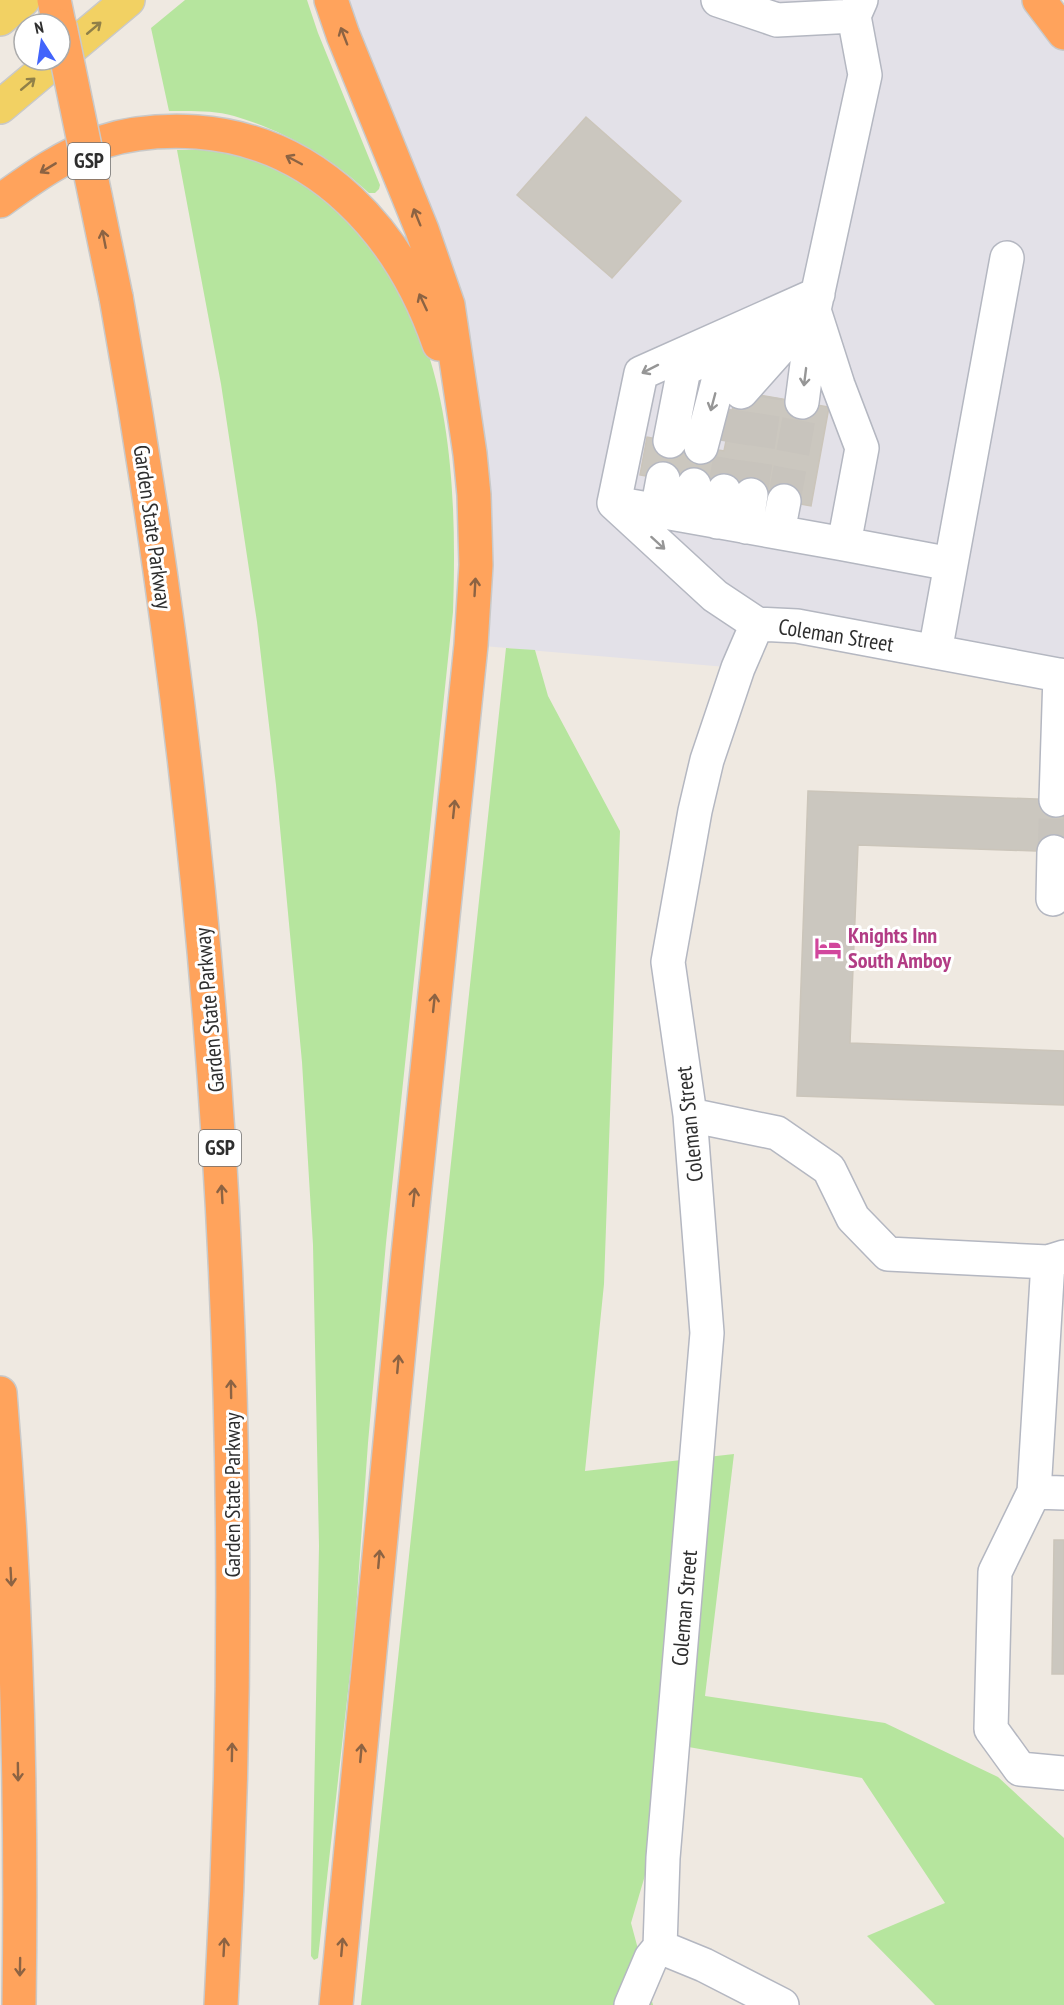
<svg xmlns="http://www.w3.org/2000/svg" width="1064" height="2005" viewBox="0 0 1064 2005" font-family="'PT Sans Narrow',sans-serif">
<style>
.industrial{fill:#e3e1e8}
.green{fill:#b6e59e}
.building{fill:#cbc7bf;stroke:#cbc5ba;stroke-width:1.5}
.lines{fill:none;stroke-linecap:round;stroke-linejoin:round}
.minor-tunnel{stroke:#c8c4bd;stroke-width:33;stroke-dasharray:33 16;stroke-linecap:butt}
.minor-casing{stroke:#b4b7c1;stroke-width:36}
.major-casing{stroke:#c9c9c9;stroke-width:36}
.highway-casing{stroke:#c9c9c9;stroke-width:36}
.minor{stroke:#fff;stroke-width:33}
.major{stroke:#f2d163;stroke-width:33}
.highway{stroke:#ffa35c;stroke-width:33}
.highway-bridge-casing{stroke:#c9c9c9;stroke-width:36;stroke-linecap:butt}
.highway-bridge{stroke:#ffa35c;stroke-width:33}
.oneway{stroke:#908048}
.oneway2{stroke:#8c6343}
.oneway3{stroke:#969696}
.labels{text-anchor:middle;stroke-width:6;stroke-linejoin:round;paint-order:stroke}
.shield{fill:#fff;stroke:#6d6d6d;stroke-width:1.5}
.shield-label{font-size:21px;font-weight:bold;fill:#2e2e2e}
.street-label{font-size:22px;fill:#2e2e2e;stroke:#fff}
.hotel-label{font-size:22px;font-weight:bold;fill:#b23c85;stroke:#fff;text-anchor:start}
</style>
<rect width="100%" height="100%" fill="#efe9e1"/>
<path class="industrial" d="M 331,0 L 1039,0 L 1064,33 L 1064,676 L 774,624 L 738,668 L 471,645 L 448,305 Z"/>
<path class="green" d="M 185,0 L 307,0 L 318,33 L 380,185 L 379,189 L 375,193 L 369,193 C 332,158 283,130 234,116 C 213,110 190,111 169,111 L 151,28 Z
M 177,150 C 190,150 204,149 218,151 C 285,163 344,207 383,262 C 390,273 396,286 402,298 C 409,311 418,324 423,338 C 454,423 456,522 453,612 L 386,1243 L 368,1443 L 354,1638 L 318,1958 L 314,1960 L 311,1956 L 319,1546 L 313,1245 L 302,1062 L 276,785 L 257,622 L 221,384 Z
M 506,648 L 535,650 L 548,696 L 620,831 L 604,1284 L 585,1471 L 734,1454 L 705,1696 L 885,1723 L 998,1777 L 1064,1838 L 1064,2005 L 935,2005 L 867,1936 L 945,1903 L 862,1778 L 683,1746 L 631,1923 L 653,2005 L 361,2005 Z"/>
<path class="building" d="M 586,117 L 681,201 L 612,278 L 517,195 Z
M 736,391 L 829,407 L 811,506 L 640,475 L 647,437 L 724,451 Z
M 808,791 L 1064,800 L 1064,852 L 858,845 L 850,1043 L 1064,1051 L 1064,1105 L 797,1096 Z
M 1054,1540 L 1064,1540 L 1064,1674 L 1052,1674 Z"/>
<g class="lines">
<path class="minor-tunnel" d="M 724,491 L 741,392
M 751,495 L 766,396
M 784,501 L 802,402
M 1054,852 L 1056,800"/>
<defs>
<path id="minor" d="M 718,0 L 777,20 L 854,16 L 861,0
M 854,16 L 865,75 L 814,310 L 838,385 L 862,448 L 844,544 L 951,564 L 935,652
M 741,392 L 781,347
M 802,402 L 813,318
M 670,441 L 684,369 L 714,355
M 701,447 L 720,374 L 802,318
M 614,503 L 641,373 L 818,294
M 614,503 L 844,544
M 614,503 L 715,596 L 757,624
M 657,511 L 663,479
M 688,516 L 694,485
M 717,522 L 724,491
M 746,527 L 751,495
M 778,532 L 784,501
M 951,564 L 1007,258
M 757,624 L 797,626 L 1064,676
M 1056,800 L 1060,675
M 1053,899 L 1054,852
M 690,1115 L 777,1133 L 829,1169 L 853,1218 L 888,1254 L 1048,1262 L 1064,1257
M 1048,1262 L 1034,1492 L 1064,1493
M 1034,1492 L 995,1572 L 991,1729 L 1020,1769 L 1064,1773
M 660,1947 L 663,1858 L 707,1333 L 690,1115 L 668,962 L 695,811 L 707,760 L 738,668 L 757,624
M 660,1947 L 704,1965 L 782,2005
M 631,2005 L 651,1958 L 660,1947"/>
<path id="major" d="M 0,19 L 23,0
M 60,57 L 128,0
M 0,107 L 56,60"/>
<path id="highway" d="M 54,0 L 59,24
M 331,0 L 343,35 L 422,230 L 448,305 L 470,454 L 474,495 L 476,565 L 471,645 L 408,1255 L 336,2005
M 1039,0 L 1064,33
M 0,201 C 32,178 64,155 102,142 C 133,132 164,130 197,132 C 319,141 401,234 439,344
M 116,297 C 217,860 254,1433 221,2005
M 0,1393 C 17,1596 22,1801 19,2005"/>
</defs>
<use href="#minor" class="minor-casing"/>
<use href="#major" class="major-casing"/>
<use href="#highway" class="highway-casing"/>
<use href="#minor" class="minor"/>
<use href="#major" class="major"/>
<use href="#highway" class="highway"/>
<defs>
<path id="highway-bridge" d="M 60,26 L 116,297"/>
</defs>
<use href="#highway-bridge" class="highway-bridge-casing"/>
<use href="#highway-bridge" class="highway-bridge"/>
</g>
<defs><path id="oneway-shaft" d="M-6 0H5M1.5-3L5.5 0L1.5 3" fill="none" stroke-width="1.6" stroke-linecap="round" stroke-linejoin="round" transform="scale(1.5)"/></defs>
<g class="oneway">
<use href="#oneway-shaft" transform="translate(94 28) rotate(-40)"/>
<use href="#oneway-shaft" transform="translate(28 84) rotate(-40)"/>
</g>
<g class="oneway2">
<use href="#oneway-shaft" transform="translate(344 36) rotate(-111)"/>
<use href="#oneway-shaft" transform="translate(294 160) rotate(-152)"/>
<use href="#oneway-shaft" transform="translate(48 168) rotate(149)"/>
<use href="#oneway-shaft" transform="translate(417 217) rotate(-112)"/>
<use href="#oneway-shaft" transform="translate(104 239) rotate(-101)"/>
<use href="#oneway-shaft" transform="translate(423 302) rotate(-115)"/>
<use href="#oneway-shaft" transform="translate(475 587) rotate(-87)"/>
<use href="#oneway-shaft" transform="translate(454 809) rotate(-84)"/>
<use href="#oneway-shaft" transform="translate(434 1003) rotate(-84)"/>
<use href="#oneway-shaft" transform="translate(222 1194) rotate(-93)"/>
<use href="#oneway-shaft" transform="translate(414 1197) rotate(-84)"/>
<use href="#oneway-shaft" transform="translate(398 1364) rotate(-85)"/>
<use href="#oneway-shaft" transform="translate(231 1389) rotate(-91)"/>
<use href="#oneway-shaft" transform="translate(379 1559) rotate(-85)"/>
<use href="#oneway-shaft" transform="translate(11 1577) rotate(87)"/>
<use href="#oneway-shaft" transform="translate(232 1752) rotate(-89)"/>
<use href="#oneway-shaft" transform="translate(361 1753) rotate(-85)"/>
<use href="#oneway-shaft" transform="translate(18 1772) rotate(89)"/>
<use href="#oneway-shaft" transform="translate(224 1947) rotate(-87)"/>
<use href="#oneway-shaft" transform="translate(342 1947) rotate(-85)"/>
<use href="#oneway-shaft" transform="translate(20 1967) rotate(91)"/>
</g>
<g class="oneway3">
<use href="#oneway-shaft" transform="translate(650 369) rotate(153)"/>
<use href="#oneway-shaft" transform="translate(805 377) rotate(97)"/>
<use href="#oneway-shaft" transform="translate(713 402) rotate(105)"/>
<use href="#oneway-shaft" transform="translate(658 543) rotate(42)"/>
</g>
<defs>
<symbol id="hotel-bare" viewBox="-9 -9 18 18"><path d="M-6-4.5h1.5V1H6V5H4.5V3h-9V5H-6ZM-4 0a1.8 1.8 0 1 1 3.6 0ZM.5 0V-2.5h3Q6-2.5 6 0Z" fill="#d1479c" stroke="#fff" stroke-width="2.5" paint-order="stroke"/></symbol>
</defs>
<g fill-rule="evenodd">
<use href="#hotel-bare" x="809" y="929" width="38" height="38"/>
</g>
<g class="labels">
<g class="shield">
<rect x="68" y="143" width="42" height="36" rx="4.5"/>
<rect x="199" y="1130" width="42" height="36" rx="4.5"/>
</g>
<g class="shield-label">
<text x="89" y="168">GSP</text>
<text x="220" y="1155">GSP</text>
</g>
<g class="street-label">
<text transform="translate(153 527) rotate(82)" y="8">Garden State Parkway</text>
<text transform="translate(836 635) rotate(9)" y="8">Coleman Street</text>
<text transform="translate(209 1010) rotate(-95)" y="8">Garden State Parkway</text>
<text transform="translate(689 1124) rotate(-96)" y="8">Coleman Street</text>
<text transform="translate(232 1495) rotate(-90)" y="8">Garden State Parkway</text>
<text transform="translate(684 1608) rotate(-85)" y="8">Coleman Street</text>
</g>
<g class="hotel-label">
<text x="848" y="943">Knights Inn<tspan x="848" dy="25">South Amboy</tspan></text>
</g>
</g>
<g transform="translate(42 42) rotate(348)"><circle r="28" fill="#ffffff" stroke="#ababab" stroke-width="1.5"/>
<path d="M0-4.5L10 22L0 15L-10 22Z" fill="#4264fb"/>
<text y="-9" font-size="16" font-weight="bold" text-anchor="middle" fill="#2e2e2e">N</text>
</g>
</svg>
